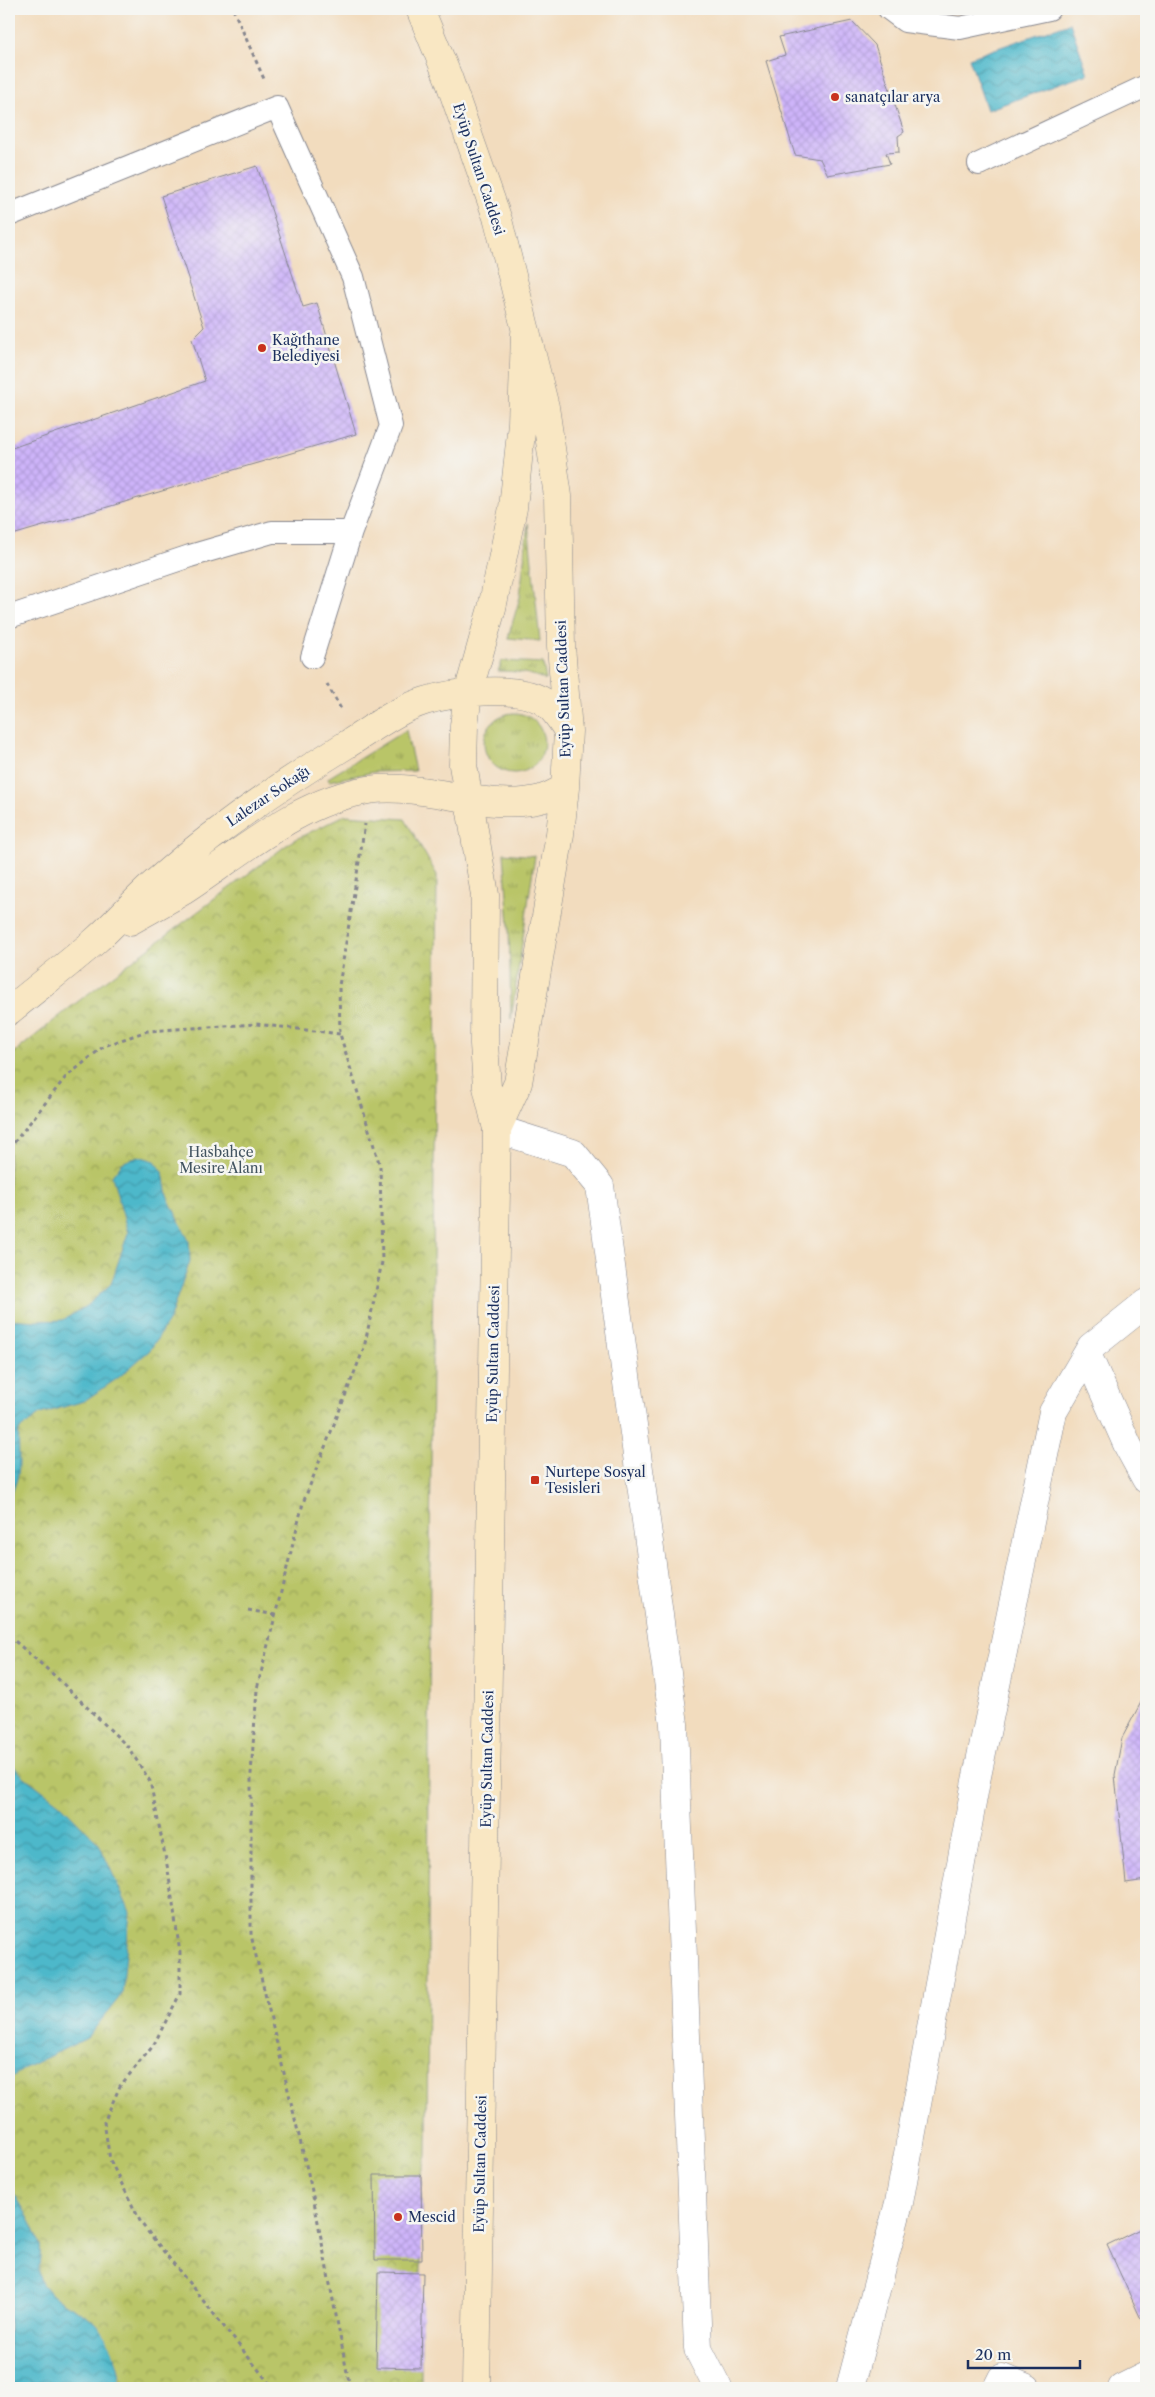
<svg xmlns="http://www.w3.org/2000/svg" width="1155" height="2397" viewBox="0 0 1155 2397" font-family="'Libre Caslon Text',serif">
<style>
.grass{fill:url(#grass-tufts);stroke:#6a7a62}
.park{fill:url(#park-crowns);stroke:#6a7a62}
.water{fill:url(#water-waves);stroke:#347494}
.building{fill:url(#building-cross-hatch)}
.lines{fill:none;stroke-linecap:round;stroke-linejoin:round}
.lane-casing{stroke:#86868e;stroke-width:24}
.street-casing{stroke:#86868e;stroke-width:29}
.secondary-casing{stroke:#86868e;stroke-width:29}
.path{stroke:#86868e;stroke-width:3;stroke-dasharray:4 4;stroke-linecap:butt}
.lane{stroke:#fff;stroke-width:22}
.street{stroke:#fff;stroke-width:28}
.secondary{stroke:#f9e7c3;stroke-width:28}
.poi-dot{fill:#c8321e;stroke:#f6f6f2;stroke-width:2}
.labels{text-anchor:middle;stroke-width:5;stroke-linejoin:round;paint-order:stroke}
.poi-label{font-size:14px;fill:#1b2f5e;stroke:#f6f6f2;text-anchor:start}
.street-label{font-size:14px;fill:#1b2f5e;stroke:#f6f6f2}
.park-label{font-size:14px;fill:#425460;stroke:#f6f6f2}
</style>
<defs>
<pattern id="grass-tufts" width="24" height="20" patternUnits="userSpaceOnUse" patternTransform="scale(1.25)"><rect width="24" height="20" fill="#b9c567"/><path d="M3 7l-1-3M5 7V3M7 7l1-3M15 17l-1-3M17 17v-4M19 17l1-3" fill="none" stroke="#96a058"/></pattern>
<pattern id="park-crowns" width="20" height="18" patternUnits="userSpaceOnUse" patternTransform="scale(1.25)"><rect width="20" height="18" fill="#b9c567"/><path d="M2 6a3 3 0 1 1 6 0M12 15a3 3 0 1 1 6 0" fill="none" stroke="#96a058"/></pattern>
<pattern id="water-waves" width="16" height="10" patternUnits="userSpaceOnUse" patternTransform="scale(1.25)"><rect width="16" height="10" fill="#4db8ca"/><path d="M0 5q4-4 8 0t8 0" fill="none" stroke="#3f96a7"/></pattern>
<pattern id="building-cross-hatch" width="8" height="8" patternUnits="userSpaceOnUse" patternTransform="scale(1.25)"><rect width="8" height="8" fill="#ceb4f9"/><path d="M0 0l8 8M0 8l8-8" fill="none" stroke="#b09bd8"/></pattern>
</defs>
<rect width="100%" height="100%" fill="#f6f6f2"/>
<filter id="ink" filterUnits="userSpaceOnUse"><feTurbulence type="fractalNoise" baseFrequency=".02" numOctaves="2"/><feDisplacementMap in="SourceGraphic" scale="10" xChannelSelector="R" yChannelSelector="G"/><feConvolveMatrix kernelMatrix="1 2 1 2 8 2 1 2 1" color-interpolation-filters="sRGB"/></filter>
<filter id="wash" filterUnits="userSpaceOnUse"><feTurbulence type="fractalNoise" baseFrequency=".0096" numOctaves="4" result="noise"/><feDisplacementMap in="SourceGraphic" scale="20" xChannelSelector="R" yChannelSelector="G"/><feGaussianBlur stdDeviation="1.12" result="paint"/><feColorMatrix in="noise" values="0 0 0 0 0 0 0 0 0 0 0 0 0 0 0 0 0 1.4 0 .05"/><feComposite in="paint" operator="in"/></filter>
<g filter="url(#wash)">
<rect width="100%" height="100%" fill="#f2dcbe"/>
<path class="grass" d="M 528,523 L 540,641 L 508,638 L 520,597 Z
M 502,661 L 543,663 L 546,680 C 531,673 515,671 498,671 Z
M484 743a30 30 0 1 1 60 0a30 30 0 1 1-60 0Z
M 406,730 L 415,771 L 374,772 L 329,781 L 328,778 Z
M 504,853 L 535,856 L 511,1019 L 509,927 Z"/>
<path class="park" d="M 345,815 L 405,819 L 437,875 L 430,1560 L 427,2156 L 421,2175 L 421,2388 L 9,2388 L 9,1057 L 72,1006 L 292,841 Z"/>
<path class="water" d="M 1070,23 L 1088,74 L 987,110 L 969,58 Z
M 138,1156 L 155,1161 L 163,1172 L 167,1196 L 189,1241 L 190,1261 L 169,1320 L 150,1350 L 118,1378 L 84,1401 L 40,1414 L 19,1430 C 17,1458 24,1471 9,1498 L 9,1319 L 36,1321 L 63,1320 L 87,1306 L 111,1284 L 128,1233 L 112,1176 L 122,1163 Z
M 9,1761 L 22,1775 L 60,1804 L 99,1844 L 130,1912 L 122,1994 L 87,2038 L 27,2067 L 9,2079 Z
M 9,2185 C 19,2202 36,2227 40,2246 C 42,2258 35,2273 42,2284 C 56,2303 77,2308 94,2322 C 109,2335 121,2369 119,2388 L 9,2388 Z"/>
<g id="blocks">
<path class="building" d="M 852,21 L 875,45 L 904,132 L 898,136 L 899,152 L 886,153 L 890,164 L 828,175 L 820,159 L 795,155 L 766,61 L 785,55 L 779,37 Z
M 257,166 L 303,307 L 317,303 L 356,434 L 9,536 L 9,449 L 205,381 L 192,339 L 204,327 L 161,196 Z
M 1146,1693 L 1146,1880 L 1126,1883 L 1115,1775 L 1122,1738 Z
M 374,2175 L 421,2175 L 422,2260 L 375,2260 Z
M 1146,2226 L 1146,2316 L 1141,2319 L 1107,2245 Z
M 378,2272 L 423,2273 L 421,2368 L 376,2367 Z"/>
</g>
</g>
<g filter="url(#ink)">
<use href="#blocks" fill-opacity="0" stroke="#86868e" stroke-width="1"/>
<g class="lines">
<defs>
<path id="lane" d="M 889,9 L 905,21 L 960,28 L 1049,9
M 979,164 L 1146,86
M 9,215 L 277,107 L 353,277 L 391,426 L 351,532 L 312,657
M 9,617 L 190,556 L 272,532 L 351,532"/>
<path id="street" d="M 497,1129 L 573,1153 L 600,1186 L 674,1724 L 698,2349 L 718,2388
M 1087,1354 L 1128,1446 L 1146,1479
M 850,2388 L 899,2203 L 976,1781 L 1053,1412 L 1091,1347 L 1146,1303
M 997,2388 L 1002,2378 L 1027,2388
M 1122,2388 L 1146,2376"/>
<path id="secondary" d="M 420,9 L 448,77 L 498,220 L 545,407 L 558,496 L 561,646 L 568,731 L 565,788 L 560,834 L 518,1083 L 497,1129
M 130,921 C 148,911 166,901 183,891 C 242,853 296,802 368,790 C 422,781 488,813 541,799 C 549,797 557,792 565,788
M 9,1011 C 37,988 66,966 94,942 C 116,923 134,901 156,882 C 215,830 279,786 346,745 C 372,729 396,710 425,701 C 454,692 514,685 541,700 C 553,706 561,720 568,731
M 476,2388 L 497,1129 L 487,1087 L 484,1044 L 485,895 L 463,765 L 464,726 L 468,693 L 492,608 L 513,508 L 522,423 L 525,334"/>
</defs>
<use href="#lane" class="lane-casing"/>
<use href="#street" class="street-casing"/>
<use href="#secondary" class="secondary-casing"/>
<path class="path" d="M 233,9 L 264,79
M 327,684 L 341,709
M 9,1149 L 65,1078 L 104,1046 L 147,1031 L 256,1024 L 340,1034
M 248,1610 L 276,1615
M 9,1636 L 55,1676 L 128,1747 L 150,1781 L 168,1870 L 180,1953 L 180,1994 L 153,2046 L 120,2086 L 104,2122 L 110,2160 L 141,2223 L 273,2388
M 350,2388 L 311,2186 L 251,1935 L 251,1774 L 257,1689 L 303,1503 L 364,1348 L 382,1262 L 380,1166 L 340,1034 L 339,986 L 365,824"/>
<use href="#lane" class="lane"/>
<use href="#street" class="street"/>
<use href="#secondary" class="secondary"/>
</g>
</g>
<g class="poi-dot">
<circle cx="835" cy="97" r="5"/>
<circle cx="262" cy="348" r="5"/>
<rect x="530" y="1475" width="10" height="10" rx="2.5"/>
<circle cx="398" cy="2217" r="5"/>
</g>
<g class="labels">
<g class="poi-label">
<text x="845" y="102">sanatçılar arya</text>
<text x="272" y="345">Kağıthane<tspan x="272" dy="16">Belediyesi</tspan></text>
<text x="545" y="1477">Nurtepe Sosyal<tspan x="545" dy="16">Tesisleri</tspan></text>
<text x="408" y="2222">Mescid</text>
</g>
<g class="street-label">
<text transform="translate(479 169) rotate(72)" y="5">Eyüp Sultan Caddesi</text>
<text transform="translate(563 689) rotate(-92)" y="5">Eyüp Sultan Caddesi</text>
<text transform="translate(268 796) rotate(-34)" y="5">Lalezar Sokağı</text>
<text transform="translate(493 1354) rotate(-89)" y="5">Eyüp Sultan Caddesi</text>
<text transform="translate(487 1759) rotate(-89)" y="5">Eyüp Sultan Caddesi</text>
<text transform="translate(480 2164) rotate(-89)" y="5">Eyüp Sultan Caddesi</text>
</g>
<g class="park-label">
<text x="221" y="1157">Hasbahçe<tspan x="221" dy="16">Mesire Alanı</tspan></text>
</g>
</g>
<rect width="1155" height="2397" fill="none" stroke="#f6f6f2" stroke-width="30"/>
<path d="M968 2360v8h112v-8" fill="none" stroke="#1b2f5e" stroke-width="2.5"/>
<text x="975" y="2360" font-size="15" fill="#1b2f5e" stroke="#f6f6f2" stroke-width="4" paint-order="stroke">20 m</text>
</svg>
